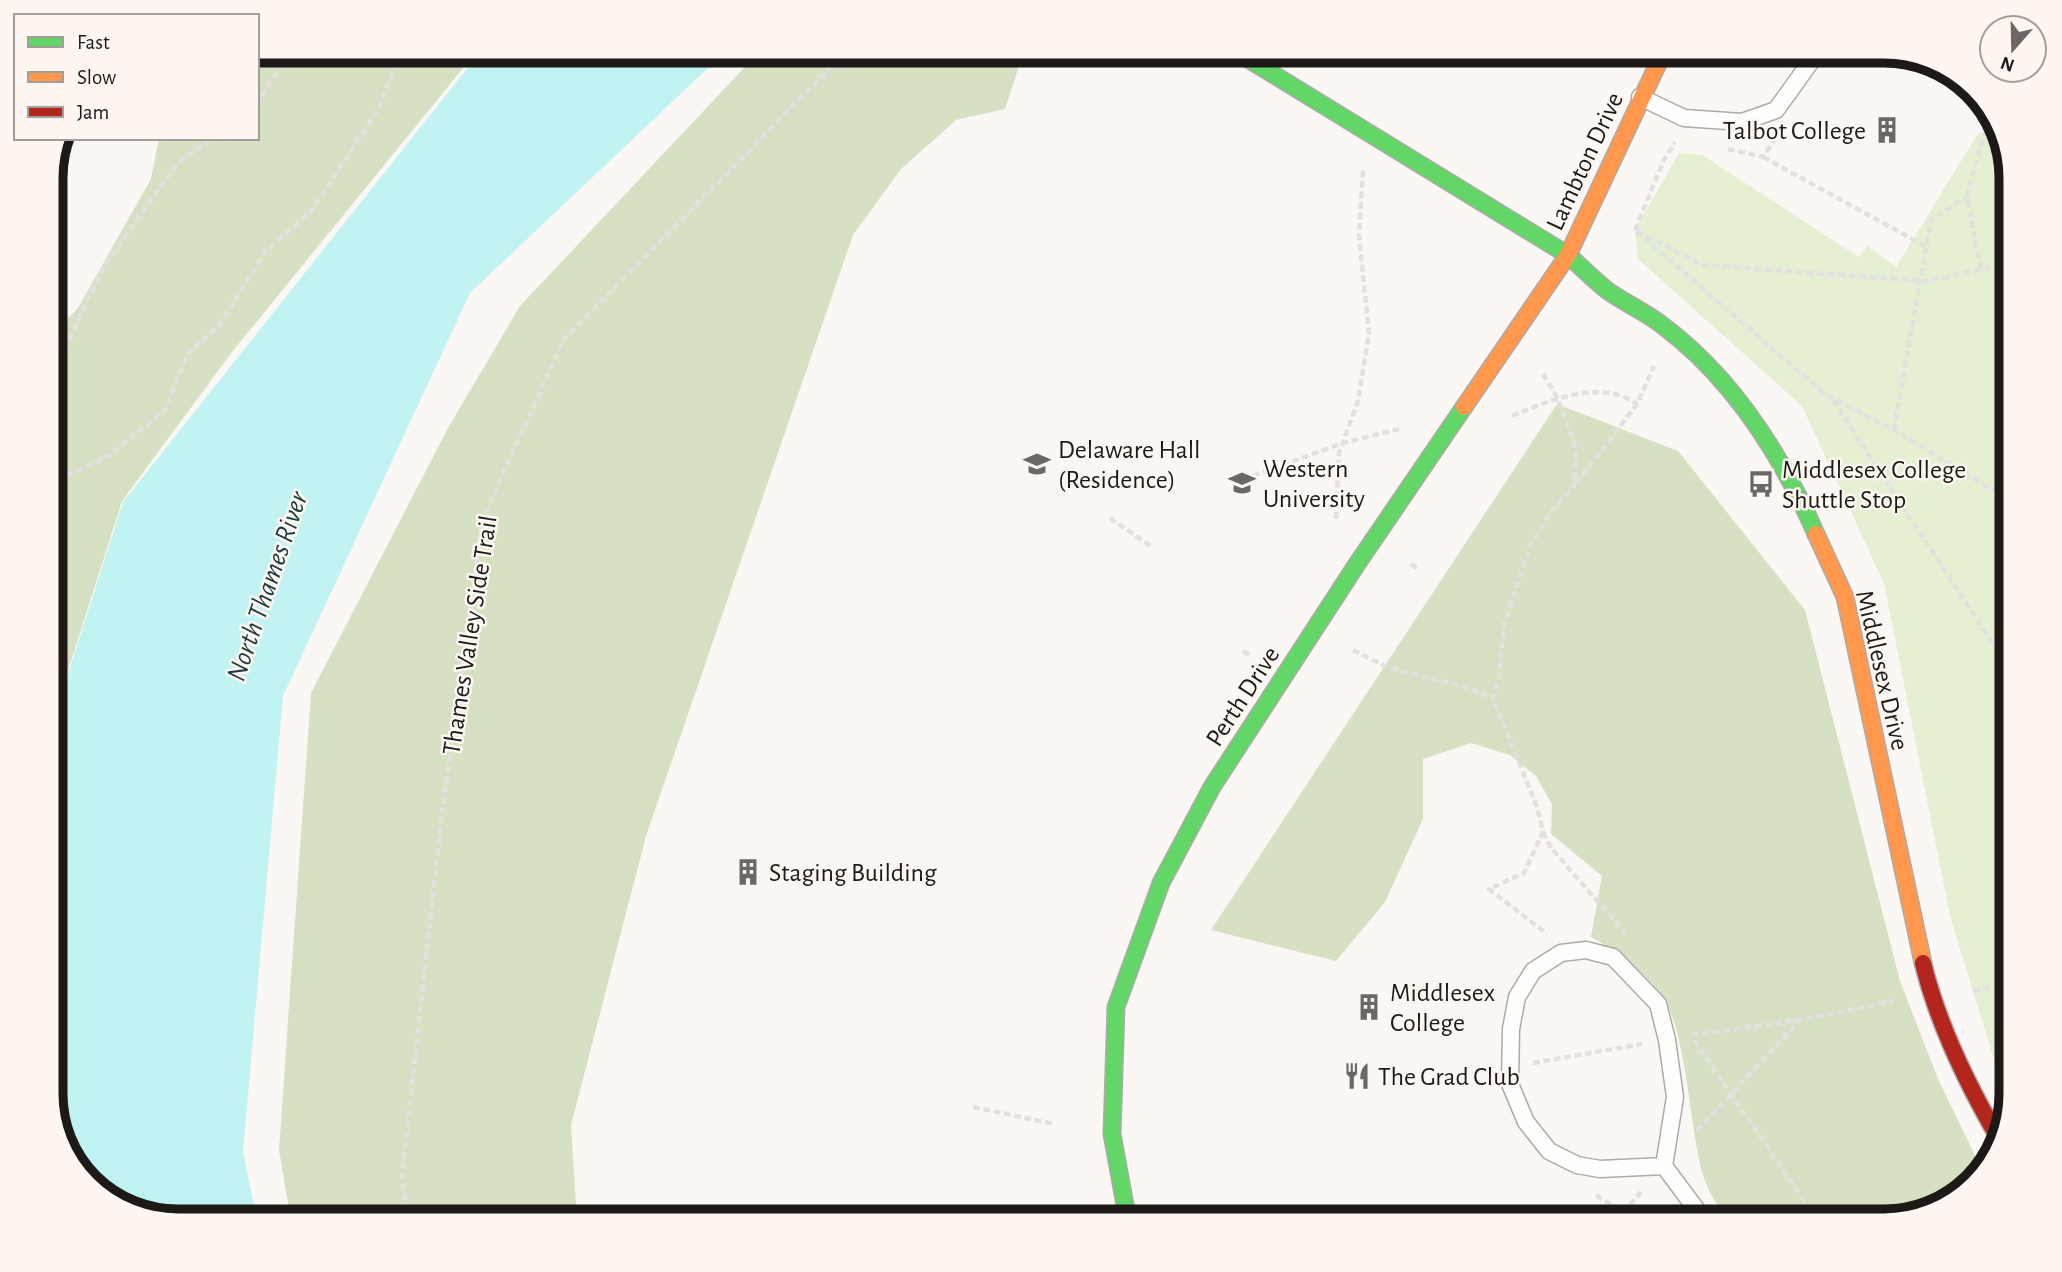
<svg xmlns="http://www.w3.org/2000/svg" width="2062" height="1272" viewBox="0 0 2062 1272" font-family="'Alegreya Sans',sans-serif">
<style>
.green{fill:#e5efd2}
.forest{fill:#d6e0c2}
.water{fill:#c1f3f3}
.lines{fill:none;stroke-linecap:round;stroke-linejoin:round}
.lane-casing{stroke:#adaba8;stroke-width:19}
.fast-casing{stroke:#adaba8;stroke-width:19}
.slow-casing{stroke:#adaba8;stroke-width:19}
.jam-casing{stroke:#adaba8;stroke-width:19}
.path{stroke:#e2e1e0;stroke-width:4.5;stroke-dasharray:7 3.5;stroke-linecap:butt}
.lane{stroke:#fefefd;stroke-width:16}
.fast{stroke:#63d668;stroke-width:16}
.slow{stroke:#ff974d;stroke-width:16}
.jam{stroke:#b3261e;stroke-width:16}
.labels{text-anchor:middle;stroke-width:5;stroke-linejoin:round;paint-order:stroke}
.poi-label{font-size:26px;fill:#1c1917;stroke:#fef7f1;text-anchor:start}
.street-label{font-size:26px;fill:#1c1917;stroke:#fef7f1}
.water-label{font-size:28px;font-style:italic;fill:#193c3d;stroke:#fef7f1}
.rim{fill:none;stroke:#1c1917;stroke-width:9}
</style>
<rect width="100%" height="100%" fill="#fbf7f4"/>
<path class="green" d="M 1979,132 L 2004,148 L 2011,170 L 2011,1085 L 1993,1056 L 1950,916 L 1884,583 L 1802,406 L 1638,259 L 1635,230 L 1679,153 L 1702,155 L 1859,257 L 1867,246 L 1896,267 Z"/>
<path class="forest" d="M 257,51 L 477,51 L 232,352 L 122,501 L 51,724 L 51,336 L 78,308 L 151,179 L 159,138 L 257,138 Z
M 760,51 L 1024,51 L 1005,109 L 956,120 L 901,169 L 853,235 L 646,836 L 571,1125 L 577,1221 L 291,1221 L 279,1150 L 311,693 L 448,428 L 520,306 Z
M 1557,404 L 1678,451 L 1805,610 L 1900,981 L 1938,1079 L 1982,1170 L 1948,1204 L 1885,1221 L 1730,1221 C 1702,1189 1699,1164 1693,1124 C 1688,1092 1681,1025 1664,999 C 1647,973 1617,951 1591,937 L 1602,876 L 1551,834 L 1552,804 L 1536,776 L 1510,755 L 1471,743 L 1423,759 L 1423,819 L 1385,902 L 1336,961 L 1211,930 Z"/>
<path class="water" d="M 481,51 L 726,51 L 470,293 L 283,696 L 243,1152 L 257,1221 L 178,1221 L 114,1204 L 68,1158 L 51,1102 L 51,727 L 123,502 Z"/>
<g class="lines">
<defs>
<path id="lane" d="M 1640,97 L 1684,118 L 1742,122 L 1776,110 L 1812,60 L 1812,51
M 1664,1166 L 1600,1169 L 1577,1165 L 1549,1151 L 1526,1122 L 1510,1084 L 1511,1029 L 1517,997 L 1533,971 L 1561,953 L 1586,950 L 1613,957 L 1658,1004 L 1667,1040 L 1675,1097 L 1664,1166 L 1705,1221"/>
<path id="fast" d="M 1235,51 L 1568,255 C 1581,267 1594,280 1608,291 C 1625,303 1645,312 1662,325 C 1733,378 1781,454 1816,534
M 1128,1221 L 1112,1134 L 1116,1007 L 1161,883 L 1212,787 L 1357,564 L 1464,407"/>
<path id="slow" d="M 1464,407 L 1568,255 L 1664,51
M 1816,534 L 1845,597 L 1923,963"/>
<path id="jam" d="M 1923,963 C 1938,1025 1967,1084 1999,1139"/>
</defs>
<use href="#lane" class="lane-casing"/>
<use href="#fast" class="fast-casing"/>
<use href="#slow" class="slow-casing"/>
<use href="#jam" class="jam-casing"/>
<path class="path" d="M 1597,61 L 1604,64
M 257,105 L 289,51
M 1728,149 L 1763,157 L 1775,139
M 1763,157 L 1925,246
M 1635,230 L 1663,162 L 1675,142
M 2011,263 L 1927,281 L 1702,265 L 1635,230 L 1825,394 L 1894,430 L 2011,501
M 1980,269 L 1967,193 L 1986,129 L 2001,137
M 1543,374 L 1557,397 L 1576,448 L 1574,486 L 1552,510 L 1530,546 L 1504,625 L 1499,678 L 1493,698 L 1537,807 L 1543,832 L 1524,873 L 1489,889 L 1547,934
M 1833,400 L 2006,664 L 2011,679
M 1512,416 C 1548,401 1601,378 1637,404
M 1894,430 L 1931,219 L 1968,197
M 57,479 L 109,456 L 165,410 L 188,353 L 219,326 L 265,252 L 312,210 L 379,108 L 397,59 L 403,51
M 1233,483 L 1343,443 L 1403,428
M 1576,484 L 1637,404 L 1654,366
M 51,494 L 57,479 L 59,362 L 103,268 L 176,165 L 212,138
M 1110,518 L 1152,547
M 1336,519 L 1339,453 L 1358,401 L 1369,333 L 1359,236 L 1363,170
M 1411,564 L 1418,569
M 1353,650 L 1389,668 L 1459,685 L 1493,698
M 1243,651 L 1250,655
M 1543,832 L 1551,848 L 1625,933
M 1973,991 L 2011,983
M 1692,1035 L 1800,1020 L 1894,1001
M 1694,1040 L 1818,1221
M 1533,1063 L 1642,1044
M 973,1107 L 1054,1124
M 1697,1131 L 1800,1020
M 1596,1195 L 1636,1221
M 408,1221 L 402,1177 L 442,813 L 482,520 L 564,339 L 847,51
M 1616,1221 L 1642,1191"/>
<use href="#lane" class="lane"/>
<use href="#fast" class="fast"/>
<use href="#slow" class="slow"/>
<use href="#jam" class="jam"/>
</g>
<defs>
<symbol id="building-bare" viewBox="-9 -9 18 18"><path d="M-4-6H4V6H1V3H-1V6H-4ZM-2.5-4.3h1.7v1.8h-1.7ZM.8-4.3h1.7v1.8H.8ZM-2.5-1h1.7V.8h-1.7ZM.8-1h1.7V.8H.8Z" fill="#6a6764" stroke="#fef7f1" stroke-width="2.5" paint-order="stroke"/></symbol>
<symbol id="university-bare" viewBox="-9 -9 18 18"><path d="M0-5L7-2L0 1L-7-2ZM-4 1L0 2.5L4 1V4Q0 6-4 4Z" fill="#6a6764" stroke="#fef7f1" stroke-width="2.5" paint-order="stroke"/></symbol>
<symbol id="bus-bare" viewBox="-9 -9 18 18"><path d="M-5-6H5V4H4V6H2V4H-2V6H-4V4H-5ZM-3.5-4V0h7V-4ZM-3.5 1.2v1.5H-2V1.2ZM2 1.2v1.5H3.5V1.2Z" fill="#6a6764" stroke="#fef7f1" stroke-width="2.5" paint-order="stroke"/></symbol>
<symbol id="restaurant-bare" viewBox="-9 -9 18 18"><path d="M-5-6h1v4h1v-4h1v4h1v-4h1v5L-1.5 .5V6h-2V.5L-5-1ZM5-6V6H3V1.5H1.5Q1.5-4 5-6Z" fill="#6a6764" stroke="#fef7f1" stroke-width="2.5" paint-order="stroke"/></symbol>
</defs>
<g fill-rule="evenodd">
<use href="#building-bare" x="1868" y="111" width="38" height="38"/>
<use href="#university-bare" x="1018" y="445" width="38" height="38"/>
<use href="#university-bare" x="1223" y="464" width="38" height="38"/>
<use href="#bus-bare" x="1742" y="465" width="38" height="38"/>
<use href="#building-bare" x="729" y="853" width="38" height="38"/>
<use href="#building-bare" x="1350" y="988" width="38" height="38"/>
<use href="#restaurant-bare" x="1338" y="1057" width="38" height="38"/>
</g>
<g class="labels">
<g class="poi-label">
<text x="1866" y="139" text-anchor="end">Talbot College</text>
<text x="1058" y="458">Delaware Hall<tspan x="1058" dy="30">(Residence)</tspan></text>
<text x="1263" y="477">Western<tspan x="1263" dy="30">University</tspan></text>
<text x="1782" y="478">Middlesex College<tspan x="1782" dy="30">Shuttle Stop</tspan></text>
<text x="769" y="881">Staging Building</text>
<text x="1390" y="1001">Middlesex<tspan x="1390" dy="30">College</tspan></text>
<text x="1378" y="1085">The Grad Club</text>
</g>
<g class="street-label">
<text transform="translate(1584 161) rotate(-65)" y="9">Lambton Drive</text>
<text transform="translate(469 635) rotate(-81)" y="9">Thames Valley Side Trail</text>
<text transform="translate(1883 670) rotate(77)" y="9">Middlesex Drive</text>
<text transform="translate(1242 696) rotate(-57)" y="9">Perth Drive</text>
</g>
<g class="water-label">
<text transform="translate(266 586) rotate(-71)" y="10">North Thames River</text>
</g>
</g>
<path d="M0 0H2062V1272H0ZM178 63H1884A115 115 0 0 1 1999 178V1094A115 115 0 0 1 1884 1209H178A115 115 0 0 1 63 1094V178A115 115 0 0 1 178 63Z" fill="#fef7f1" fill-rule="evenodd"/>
<path class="rim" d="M178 63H1884A115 115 0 0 1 1999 178V1094A115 115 0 0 1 1884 1209H178A115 115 0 0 1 63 1094V178A115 115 0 0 1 178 63Z"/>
<rect x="14" y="14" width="245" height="126" fill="#fef7f1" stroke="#a49e9a" stroke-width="2"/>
<rect x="28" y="37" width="35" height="10" fill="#63d668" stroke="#a49e9a" stroke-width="2"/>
<text x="77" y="49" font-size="21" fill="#1c1917">Fast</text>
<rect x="28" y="72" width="35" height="10" fill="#ff974d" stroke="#a49e9a" stroke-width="2"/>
<text x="77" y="84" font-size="21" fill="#1c1917">Slow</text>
<rect x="28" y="107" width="35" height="10" fill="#b3261e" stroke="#a49e9a" stroke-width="2"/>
<text x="77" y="119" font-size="21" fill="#1c1917">Jam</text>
<g transform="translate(2013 49) rotate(200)"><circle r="33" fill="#fef7f1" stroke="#a49e9a" stroke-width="2"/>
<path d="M0-5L12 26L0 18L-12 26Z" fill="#6a6764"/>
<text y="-10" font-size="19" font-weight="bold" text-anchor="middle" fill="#1c1917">N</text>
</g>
</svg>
